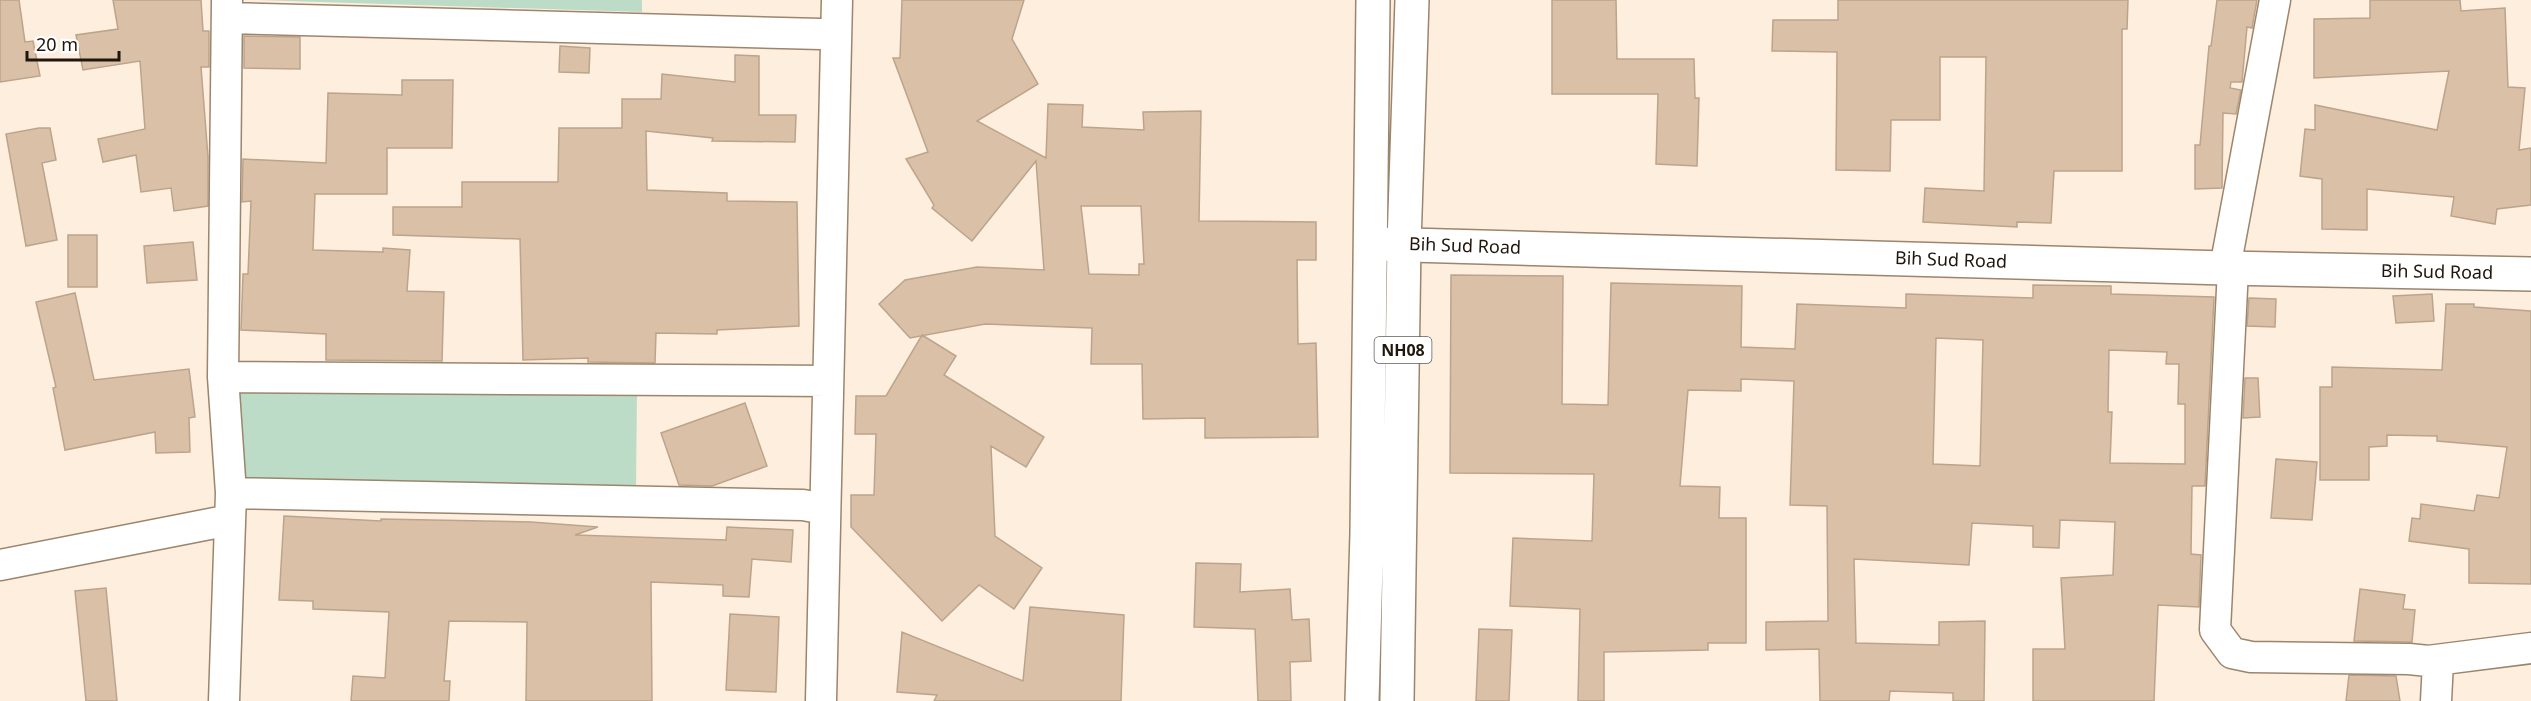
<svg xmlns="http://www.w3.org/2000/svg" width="2531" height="701" viewBox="0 0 2531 701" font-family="'Noto Sans',sans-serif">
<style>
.green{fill:#bcdcc7}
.building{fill:#d9c0a6;stroke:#bca48b;stroke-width:1.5;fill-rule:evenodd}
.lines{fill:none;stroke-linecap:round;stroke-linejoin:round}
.minor-casing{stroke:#9c856d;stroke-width:33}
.secondary-casing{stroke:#9c856d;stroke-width:36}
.trunk-casing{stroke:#9c856d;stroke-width:36}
.minor{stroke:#fff;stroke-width:30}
.secondary{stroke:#fff;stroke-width:33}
.trunk{stroke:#fff;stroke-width:33}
.labels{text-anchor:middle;stroke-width:4.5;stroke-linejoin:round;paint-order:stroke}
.shield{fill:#fff;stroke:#625d56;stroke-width:1.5}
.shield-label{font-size:16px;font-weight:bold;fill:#1f170d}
.street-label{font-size:18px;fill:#1f170d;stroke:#fff}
</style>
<rect width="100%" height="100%" fill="#fdeede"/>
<path class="green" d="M 257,0 L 642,0 L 642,12 Z
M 238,383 L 637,391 L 636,488 L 233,480 Z"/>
<path class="building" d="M 0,0 L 19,0 L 25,42 L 33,41 L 40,76 L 0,82 Z
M 113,0 L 201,0 L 203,31 L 209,31 L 209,67 L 201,67 L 208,157 L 208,206 L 174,211 L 171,188 L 141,192 L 136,155 L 103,162 L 98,139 L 145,129 L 140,61 L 83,70 L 76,35 L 118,29 Z
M 902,0 L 1024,0 L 1012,39 L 1038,84 L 977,121 L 1046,158 L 1048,104 L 1083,105 L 1082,127 L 1144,130 L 1143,112 L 1201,111 L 1199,221 L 1316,222 L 1316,260 L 1297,260 L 1298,344 L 1316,343 L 1318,437 L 1205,438 L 1205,418 L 1143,419 L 1142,364 L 1091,364 L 1092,328 L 985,324 L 910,338 L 879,304 L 905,280 L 977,267 L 1044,270 L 1036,161 L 972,241 L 932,208 L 934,205 L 906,159 L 928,152 L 893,58 L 900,58 ZM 1081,206 L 1141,206 L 1144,264 L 1139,264 L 1139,275 L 1089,274 Z
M 1552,0 L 1616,0 L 1617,59 L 1694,59 L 1695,98 L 1699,98 L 1697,166 L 1656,164 L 1658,94 L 1552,94 Z
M 1838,0 L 2128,0 L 2127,29 L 2122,29 L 2122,171 L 2054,171 L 2051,223 L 2017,222 L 2017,227 L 1923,222 L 1925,188 L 1984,191 L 1986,57 L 1940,57 L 1940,120 L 1891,120 L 1890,171 L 1836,170 L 1837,52 L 1772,51 L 1773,20 L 1838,20 Z
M 2217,0 L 2257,0 L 2252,28 L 2247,27 L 2242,82 L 2231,82 L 2230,88 L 2241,90 L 2236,114 L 2223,113 L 2222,188 L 2195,189 L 2195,145 L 2200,145 L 2209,46 L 2211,46 Z
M 2370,0 L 2460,0 L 2461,11 L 2505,8 L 2508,87 L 2525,88 L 2519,150 L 2531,148 L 2531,205 L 2497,209 L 2495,224 L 2451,216 L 2454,197 L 2367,189 L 2367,230 L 2322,229 L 2322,179 L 2300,176 L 2305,129 L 2315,130 L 2315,105 L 2437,130 L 2449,71 L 2314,78 L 2314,19 L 2370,18 Z
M 244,36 L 300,37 L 300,69 L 244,68 Z
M 560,46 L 590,48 L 589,73 L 559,72 Z
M 735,55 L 759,56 L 759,115 L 796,115 L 795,142 L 712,141 L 713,138 L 646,131 L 647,190 L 727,193 L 727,201 L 797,202 L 799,326 L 717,330 L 717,334 L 656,333 L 655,363 L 588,362 L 588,358 L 523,360 L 520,239 L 393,235 L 393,207 L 462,207 L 462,182 L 558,182 L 559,128 L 622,128 L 622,99 L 661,99 L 662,74 L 735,82 Z
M 402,80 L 453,80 L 452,148 L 387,148 L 387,194 L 315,194 L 313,250 L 383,252 L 383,248 L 410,250 L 407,291 L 444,292 L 442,361 L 326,360 L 326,334 L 241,330 L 243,274 L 248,274 L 251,201 L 242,202 L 243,159 L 326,163 L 328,93 L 402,95 Z
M 39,128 L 50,128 L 56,160 L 42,163 L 57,240 L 26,246 L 6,134 Z
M 68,235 L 97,235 L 97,287 L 68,287 Z
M 193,242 L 197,280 L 147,283 L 144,246 Z
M 1451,275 L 1563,276 L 1562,404 L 1608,405 L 1611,283 L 1742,286 L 1741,347 L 1795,349 L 1797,304 L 1906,308 L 1906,294 L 2033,298 L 2033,285 L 2111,286 L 2111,294 L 2214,297 L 2205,486 L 2192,486 L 2191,554 L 2201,555 L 2199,607 L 2158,605 L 2154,701 L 2033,701 L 2033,649 L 2065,649 L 2061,578 L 2113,575 L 2115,522 L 2060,520 L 2059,548 L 2033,547 L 2033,526 L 1972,523 L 1969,565 L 1854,559 L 1856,643 L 1939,645 L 1939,622 L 1985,621 L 1984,701 L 1953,701 L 1953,693 L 1890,691 L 1889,701 L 1820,701 L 1819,649 L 1766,650 L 1766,622 L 1828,621 L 1827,506 L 1790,505 L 1794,381 L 1741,379 L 1741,391 L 1688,390 L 1680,486 L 1720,487 L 1719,518 L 1746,518 L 1746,643 L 1708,643 L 1708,650 L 1604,652 L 1604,701 L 1578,701 L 1580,609 L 1510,606 L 1513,538 L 1592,541 L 1594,474 L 1450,473 ZM 1936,338 L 1983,340 L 1980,466 L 1933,464 ZM 2109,350 L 2167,352 L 2166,364 L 2179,364 L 2178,404 L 2185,404 L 2185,464 L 2110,463 L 2112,412 L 2108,412 Z
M 75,293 L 94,380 L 189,369 L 195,417 L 189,418 L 190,452 L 156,453 L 155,432 L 65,450 L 53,388 L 56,387 L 36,302 Z
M 2432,294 L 2434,321 L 2396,323 L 2393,296 Z
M 2249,298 L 2276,299 L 2275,327 L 2247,326 Z
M 2446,304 L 2474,304 L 2474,307 L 2531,311 L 2531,584 L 2469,583 L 2469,549 L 2409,541 L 2412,518 L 2420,519 L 2421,504 L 2474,511 L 2477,495 L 2499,498 L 2507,447 L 2437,441 L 2437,436 L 2387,435 L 2387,446 L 2369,447 L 2369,480 L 2320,480 L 2320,387 L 2332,387 L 2332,367 L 2442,370 Z
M 922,335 L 956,356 L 944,375 L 1044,437 L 1026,467 L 991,446 L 995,536 L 1042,568 L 1014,609 L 979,585 L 942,621 L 851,527 L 851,495 L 874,495 L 876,434 L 855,434 L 856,396 L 886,396 Z
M 2245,378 L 2258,378 L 2260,417 L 2243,418 Z
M 745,403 L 767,466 L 712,486 L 679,485 L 661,433 Z
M 2276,459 L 2317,462 L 2312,520 L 2271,518 Z
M 284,516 L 381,521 L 381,519 L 531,522 L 598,527 L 575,535 L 726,540 L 727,527 L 793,530 L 791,562 L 752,559 L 749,597 L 723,596 L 723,585 L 651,582 L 652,701 L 526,701 L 527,622 L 449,621 L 444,681 L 450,681 L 449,701 L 351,701 L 353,676 L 385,678 L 389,612 L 313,609 L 313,601 L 279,600 Z
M 1196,563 L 1241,564 L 1240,592 L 1290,589 L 1292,620 L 1309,619 L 1311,661 L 1290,662 L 1291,701 L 1258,701 L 1255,629 L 1194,627 Z
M 106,588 L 117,701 L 86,701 L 75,591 Z
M 2360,589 L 2405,595 L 2403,609 L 2415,610 L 2412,642 L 2354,641 Z
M 1030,607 L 1124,615 L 1121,701 L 934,701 L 937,695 L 897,692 L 902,632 L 1023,681 Z
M 730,614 L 779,617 L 776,692 L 726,690 Z
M 1479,629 L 1512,630 L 1509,701 L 1476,701 Z
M 2349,675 L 2396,676 L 2400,701 L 2346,701 Z"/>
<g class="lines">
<defs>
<path id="minor" d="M 2275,0 L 2225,268 L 2233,269 L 2215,630 L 2232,653 L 2251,657 L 2409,659 L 2438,662 L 2436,701
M 228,18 L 821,34 L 836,32
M 223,377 L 828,381
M 231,493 L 803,505 L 825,509
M 0,565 L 230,520
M 2428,661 L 2531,648
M 224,701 L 231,493 L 223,377 L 227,0
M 821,701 L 837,0"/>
<path id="secondary" d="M 1375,244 L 2225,268 L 2531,274"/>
<path id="trunk" d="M 1362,701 L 1367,533 L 1373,0
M 1397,701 L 1404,244 L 1412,0"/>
</defs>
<use href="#minor" class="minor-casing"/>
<use href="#secondary" class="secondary-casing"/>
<use href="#trunk" class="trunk-casing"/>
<use href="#minor" class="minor"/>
<use href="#secondary" class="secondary"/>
<use href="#trunk" class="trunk"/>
</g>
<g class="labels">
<rect class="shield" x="1374.5" y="337" width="57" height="26" rx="4.5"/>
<g class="shield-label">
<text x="1403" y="356">NH08</text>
</g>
<g class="street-label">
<text transform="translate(1465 246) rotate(2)" y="6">Bih Sud Road</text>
<text transform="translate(1951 260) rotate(2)" y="6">Bih Sud Road</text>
<text transform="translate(2437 272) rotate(1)" y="6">Bih Sud Road</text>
</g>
</g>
<path d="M27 51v9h92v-9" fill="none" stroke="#1f170d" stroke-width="3"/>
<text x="36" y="51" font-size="18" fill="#1f170d" stroke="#ffffff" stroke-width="4.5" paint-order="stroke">20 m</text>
</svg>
